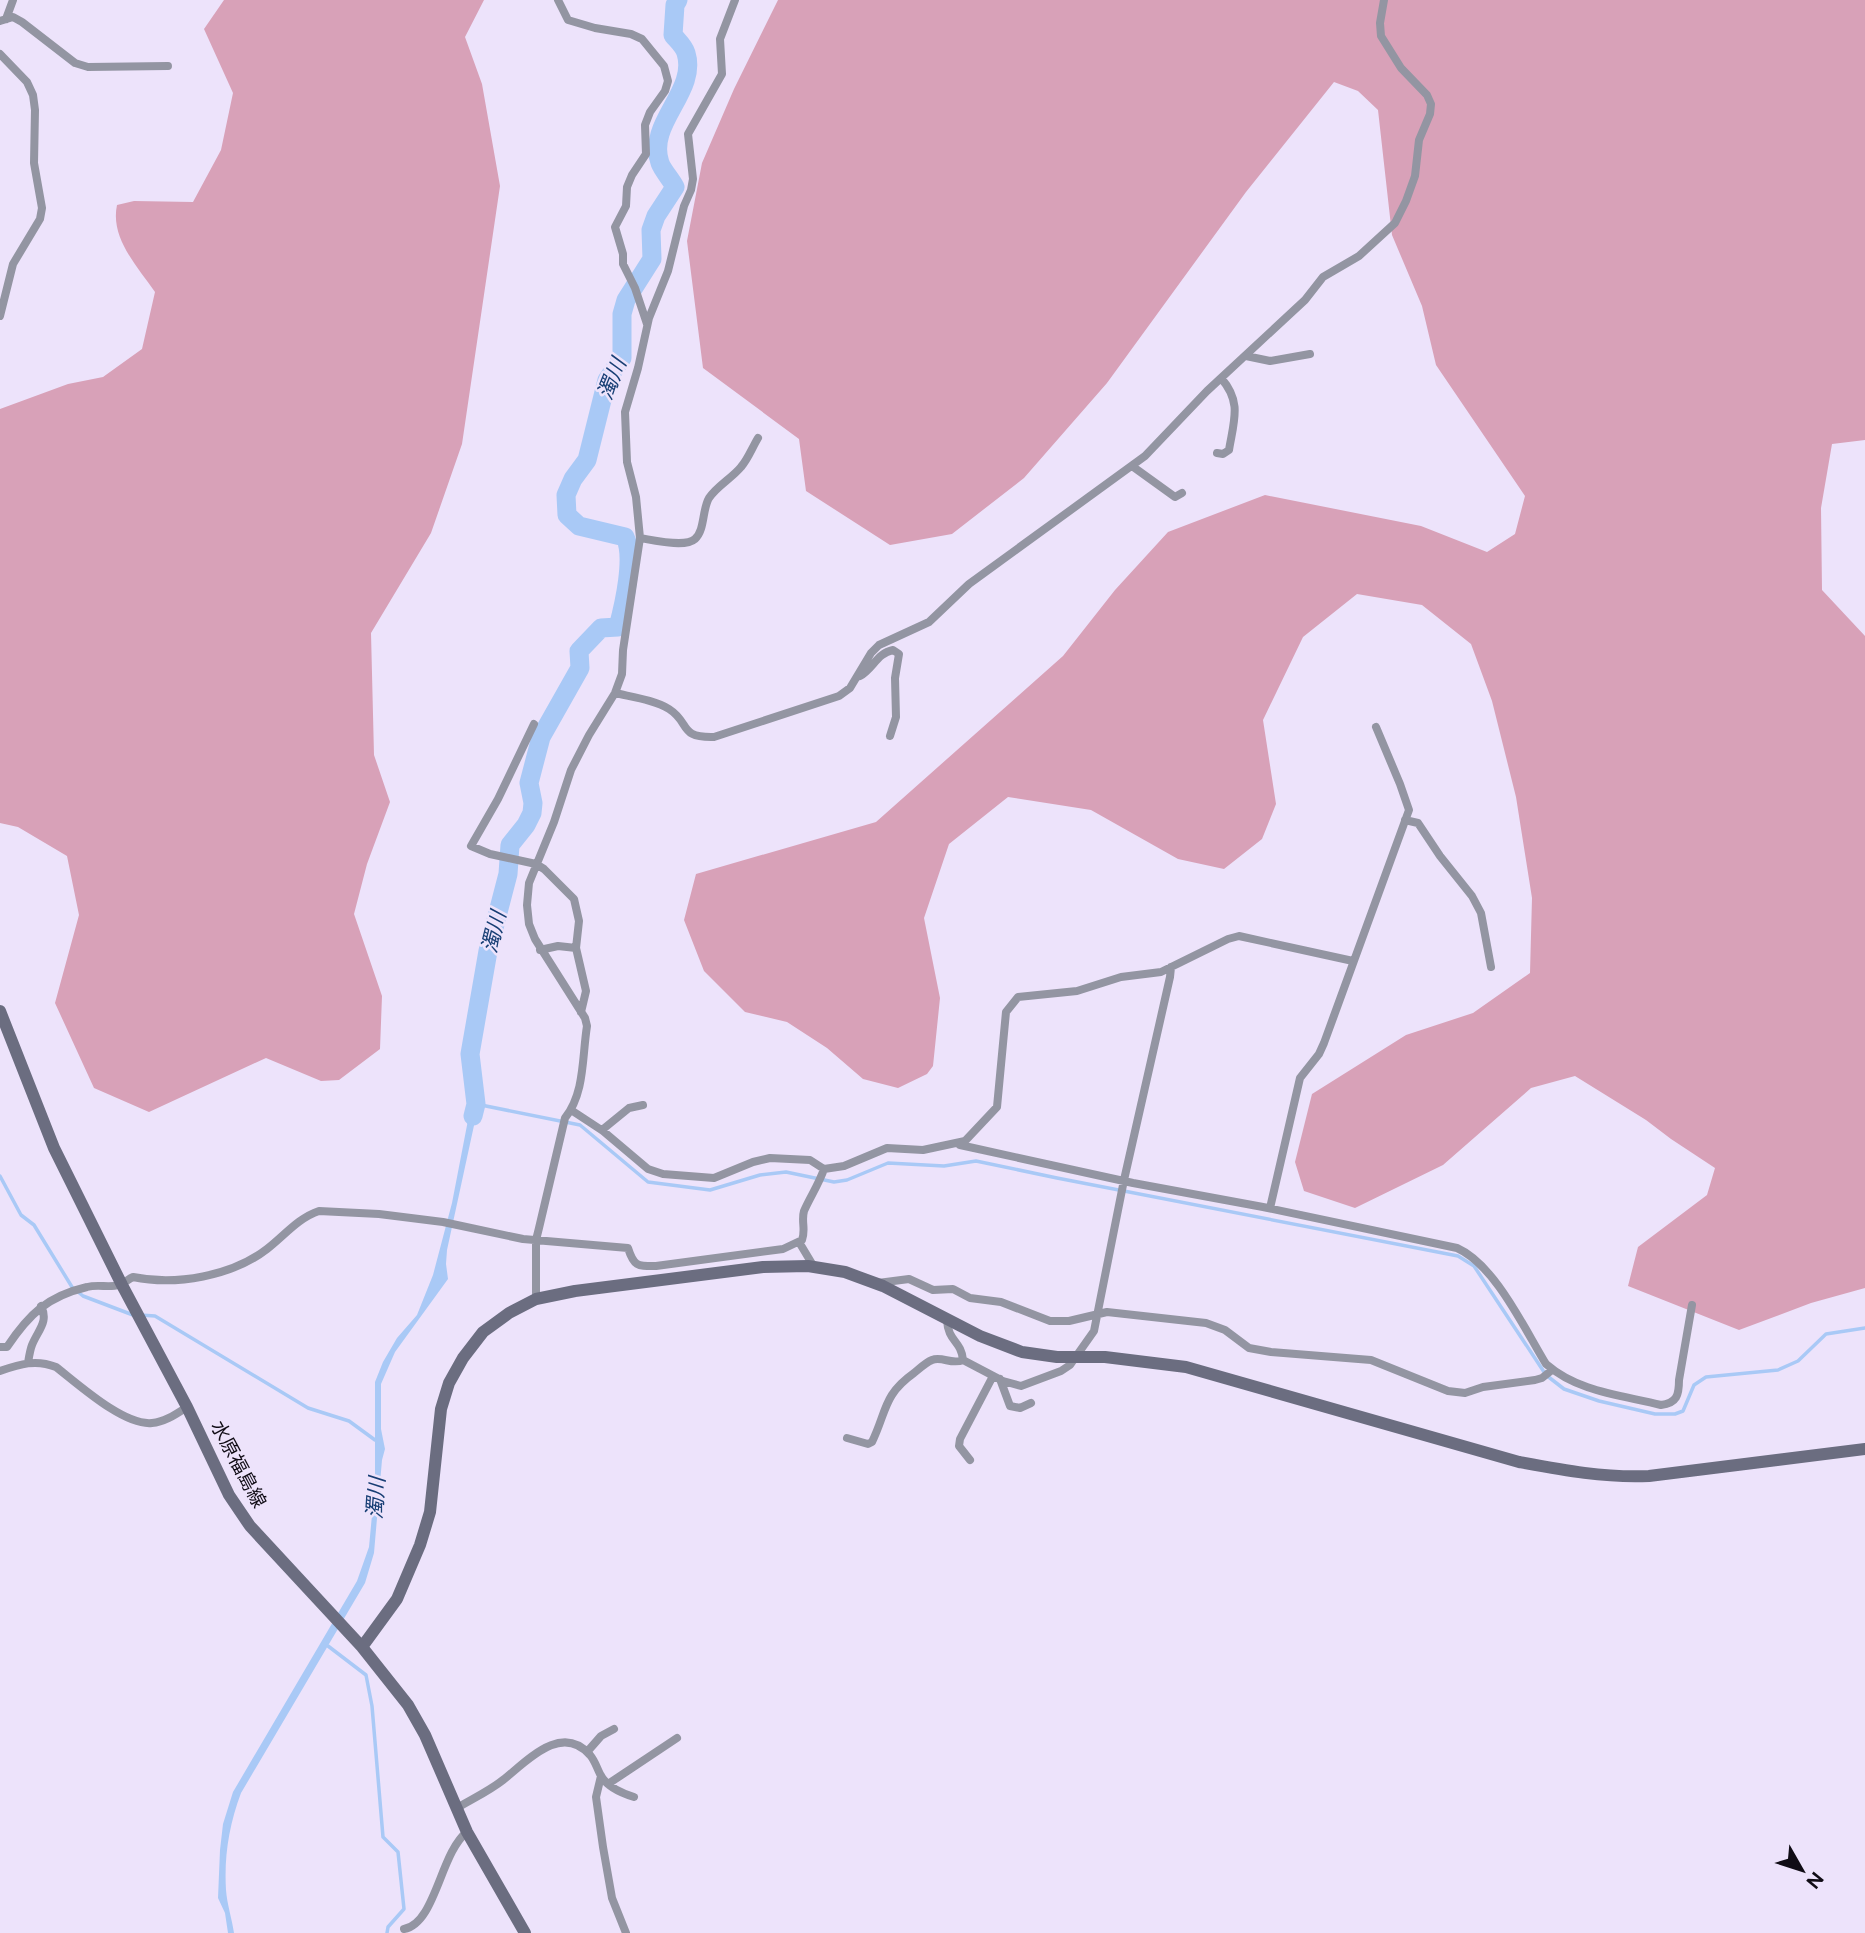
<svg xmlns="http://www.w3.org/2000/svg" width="1865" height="1933" viewBox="0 0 1865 1933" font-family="Figtree,'Noto Sans JP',sans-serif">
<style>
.forest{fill:#d8a1b8}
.water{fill:#a9c9f6}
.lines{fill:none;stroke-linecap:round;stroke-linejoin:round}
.stream{stroke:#a9c9f6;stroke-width:3.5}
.river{stroke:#a9c9f6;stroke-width:19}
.street{stroke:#9395a2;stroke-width:8}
.secondary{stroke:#6b6d80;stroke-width:12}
.labels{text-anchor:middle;stroke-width:5;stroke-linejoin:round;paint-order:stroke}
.street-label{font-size:19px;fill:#100c15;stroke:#ede3fb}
.water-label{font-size:21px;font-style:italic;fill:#173e74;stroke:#ede3fb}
</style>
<rect width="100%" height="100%" fill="#ede3fb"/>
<path class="forest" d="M 224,0 L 484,0 L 465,37 L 482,84 L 500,186 L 462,444 L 431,533 L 371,633 L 374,755 L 390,802 L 367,864 L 354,914 L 382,996 L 380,1049 L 339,1080 L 321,1081 L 266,1058 L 149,1112 L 94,1088 L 55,1003 L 79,915 L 67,856 L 18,827 L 0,823 L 0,409 L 68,384 L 103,377 L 142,349 L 155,292 C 137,266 110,238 117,205 L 134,201 L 193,202 L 221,150 L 233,93 L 204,29 Z
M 778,0 L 1865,0 L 1865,440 L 1832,444 L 1821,508 L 1822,590 L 1865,636 L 1865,1288 L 1811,1303 L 1739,1330 L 1628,1286 L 1638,1247 L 1707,1195 L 1715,1168 L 1671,1139 L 1646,1120 L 1575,1076 L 1531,1088 L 1443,1165 L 1355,1208 L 1304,1191 L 1295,1162 L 1312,1094 L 1406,1035 L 1473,1013 L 1530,973 L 1532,898 L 1516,797 L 1492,701 L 1471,644 L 1422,605 L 1357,594 L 1303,637 L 1263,720 L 1276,804 L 1262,839 L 1224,869 L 1178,859 L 1091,810 L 1008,797 L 949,844 L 924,918 L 940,998 L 933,1066 L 927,1074 L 898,1088 L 863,1079 L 827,1048 L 787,1022 L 745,1012 L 704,971 L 684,920 L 696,874 L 876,822 L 1063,656 L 1115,590 L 1168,532 L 1265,495 L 1421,526 L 1487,552 L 1515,534 L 1525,496 L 1436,365 L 1422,306 L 1392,235 L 1378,110 L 1358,91 L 1334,82 L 1246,192 L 1107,383 L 1024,478 L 952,534 L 890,545 L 806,491 L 799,439 L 703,368 L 687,241 L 702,163 L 734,89 Z"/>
<path class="water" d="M 474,1089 L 478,1107 L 447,1250 L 446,1264 L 448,1279 L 395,1352 L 381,1384 L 381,1429 L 385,1449 L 382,1460 L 374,1553 L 365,1583 L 241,1793 C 229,1825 224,1856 226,1890 C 227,1904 232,1919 234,1933 L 228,1933 L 225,1913 L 218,1898 L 220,1850 L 223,1824 L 233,1792 L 357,1581 L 369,1547 L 375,1483 L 375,1382 L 383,1362 L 397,1338 L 417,1315 L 433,1275 L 452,1203 Z"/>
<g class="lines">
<path class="stream" d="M 476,1104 L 580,1125 L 648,1182 L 710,1190 L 760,1175 L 786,1172 L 834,1182 L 847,1180 L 888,1163 L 944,1166 L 976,1161 L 1057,1178 L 1458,1256 L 1474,1266 L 1546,1375 L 1564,1389 L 1599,1401 L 1655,1414 L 1675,1414 L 1683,1411 L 1694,1385 L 1706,1377 L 1778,1370 L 1798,1361 L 1826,1334 L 1865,1328
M 0,1176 L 21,1215 L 34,1225 L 72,1287 L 83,1296 L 133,1315
M 140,1315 L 155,1316 L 308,1408 L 349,1421 L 375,1440
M 328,1646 L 366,1675 L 372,1706 L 383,1837 L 398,1852 L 404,1909 L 388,1927 L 387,1933"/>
<path class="river" d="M 473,1116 L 476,1104 L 470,1054 L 488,951 L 508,874 L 510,845 L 526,825 L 532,813 L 533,803 L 529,783 L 541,737 L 580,668 L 579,651 L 601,628 L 618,627 C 624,605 635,557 625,537 L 579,526 L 567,515 L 566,495 L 573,479 L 587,460 L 607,380 L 622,358 L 622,314 L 626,300 L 652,259 L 651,230 L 656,216 L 675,187 C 671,179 663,171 660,163 C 646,123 698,92 686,53 C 684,46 677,40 673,35 L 675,5 L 678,0"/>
<path class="street" d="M 558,0 L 568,20 L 595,28 L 631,34 L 642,39 L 664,66 L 668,81 L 665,91 L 650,112 L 645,125 L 646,154 L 632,175 L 627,187 L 626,206 L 615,227 L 623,254 L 623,264 L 635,288 L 647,324
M 6,19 L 13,0
M 0,21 L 13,17 L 22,22 L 75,63 L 88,67 L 168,66
M 0,54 L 27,82 L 33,95 L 35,110 L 34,163 L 42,208 L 40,219 L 13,264 L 0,316
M 1246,356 L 1270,361 L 1310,354
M 1217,453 L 1223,454 L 1229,450 C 1234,420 1242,402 1221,378
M 1132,466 L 1175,497 L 1182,493
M 640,538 C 653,540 685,548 695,539 C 705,530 702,510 709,498 C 717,486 732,478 741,467 C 748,459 752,448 758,438
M 860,676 C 873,669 877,653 893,650 L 899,654 L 895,678 L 896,717 L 890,736
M 615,693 C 632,697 655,700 669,709 C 691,723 678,738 714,737 L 839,696 L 850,688 L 871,653 L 879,645 L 929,622 L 969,584 L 1145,456 L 1207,391 L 1305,300 L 1323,277 L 1359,256 L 1395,223 L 1406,201 L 1415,176 L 1419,140 L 1430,114 L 1431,104 L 1427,95 L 1401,68 L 1381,36 L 1380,23 L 1384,0
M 534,724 L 498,799 L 471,846 L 490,854 L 536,864 L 544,869 L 574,899 L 579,921 L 576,948 L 586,991 L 581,1012
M 1405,820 L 1418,823 L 1440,856 L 1472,896 L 1481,913 L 1491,967
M 540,950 L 558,946 L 576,948
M 571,1110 L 603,1131 L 648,1169 L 663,1174 L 714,1178 L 753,1162 L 770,1158 L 810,1160 L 824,1169 L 844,1166 L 887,1148 L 923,1150 L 965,1141 L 997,1107 L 1006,1012 L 1018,997 L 1077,991 L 1121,977 L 1161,972 L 1228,939 L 1239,936 L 1353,961
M 602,1130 L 629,1108 L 643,1105
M 960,1145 L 1133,1183 L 1263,1207 L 1457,1248 C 1495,1265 1524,1328 1546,1364 C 1578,1392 1621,1395 1661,1405 C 1677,1403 1679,1395 1679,1380 L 1692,1305
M 1270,1208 L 1300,1078 L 1319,1054 L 1324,1043 L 1409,810 L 1400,784 L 1376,727
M 799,1242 L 814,1267
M 878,1283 L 909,1279 L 933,1290 L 953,1289 L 970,1298 L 1001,1302 L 1050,1321 L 1069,1321 L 1107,1312 L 1206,1323 L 1225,1330 L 1249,1348 L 1271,1352 L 1371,1360 L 1448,1391 L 1465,1393 L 1483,1387 L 1535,1380 L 1542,1378 L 1552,1370
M 536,1299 L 536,1240 L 539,1228 L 565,1118 C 585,1093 582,1057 587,1026 L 585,1018 L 535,939 L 529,924 L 527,905 L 529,883 L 554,822 L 571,770 L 589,735 L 615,693 L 622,674 L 623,650 L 640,538 L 636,497 L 627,462 L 625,412 L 638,368 L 649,318 L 668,271 L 684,206 L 691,190 L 693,179 L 688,134 L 722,74 L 720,39 L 735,0
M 947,1320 C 948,1342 961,1340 963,1360 L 1003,1381 L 1021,1386 L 1061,1371 L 1070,1365 L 1094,1331 L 1124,1180 L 1170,977 L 1171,967
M 0,1347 L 7,1347 C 29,1314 48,1296 87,1287 C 98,1284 109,1288 119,1285 C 124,1284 128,1279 133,1277 C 176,1286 232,1276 267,1249 C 284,1236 298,1218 319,1211 L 379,1214 L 443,1222 L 523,1239 L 628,1248 C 634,1267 638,1266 656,1266 L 783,1249 L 802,1240 C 806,1230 801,1221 804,1211 C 810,1197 819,1184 824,1169
M 28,1363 C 29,1357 30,1350 32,1345 C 38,1330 49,1322 41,1306
M 0,1371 C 20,1364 36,1359 56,1367 C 78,1384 124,1426 152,1423 C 165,1422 176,1414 187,1407
M 1000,1379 L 1010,1406 L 1020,1408 L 1031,1403
M 847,1438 L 868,1444 L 872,1442 C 887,1411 883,1395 914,1373 C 919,1369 925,1363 932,1360 C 942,1356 952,1365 963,1360
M 970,1460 L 959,1446 L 960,1439 L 993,1376
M 587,1752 L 601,1736 L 614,1729
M 601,1776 L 596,1797 L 603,1847 L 612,1898 L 626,1933
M 608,1784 L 677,1738
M 457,1808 C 472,1799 489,1791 503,1780 C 526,1762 561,1722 590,1755 C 595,1761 596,1766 600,1774 C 606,1787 621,1793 634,1797
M 404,1929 C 436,1923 440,1853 467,1832"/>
<path class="secondary" d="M 0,1011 L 54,1148 L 122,1285 L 187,1407 L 229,1495 L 250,1526 L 362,1647 L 408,1705 L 425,1735 L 467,1832 L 525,1933
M 362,1647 L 397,1599 L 420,1545 L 430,1512 L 441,1409 L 449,1383 L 463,1358 L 483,1332 L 509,1313 L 536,1299 L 575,1291 L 763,1267 L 808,1266 L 845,1272 L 883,1286 L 980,1336 L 1022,1352 L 1057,1357 L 1105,1357 L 1186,1367 L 1519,1462 C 1562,1470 1604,1478 1649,1476 L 1865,1449"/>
</g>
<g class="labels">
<g class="street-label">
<text transform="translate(239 1464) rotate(62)" y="7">水原福島線</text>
</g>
<g class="water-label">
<text transform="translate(612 379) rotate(-68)" y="7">濁川</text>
<text transform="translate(494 932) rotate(-76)" y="7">濁川</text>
<text transform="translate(376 1498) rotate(-86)" y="7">濁川</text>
</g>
</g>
<g transform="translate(1802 1870) rotate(129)" stroke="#ede3fb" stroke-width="5" paint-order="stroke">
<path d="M0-5L12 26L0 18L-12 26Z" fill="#100c15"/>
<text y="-10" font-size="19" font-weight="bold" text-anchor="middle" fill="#100c15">N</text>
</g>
</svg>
